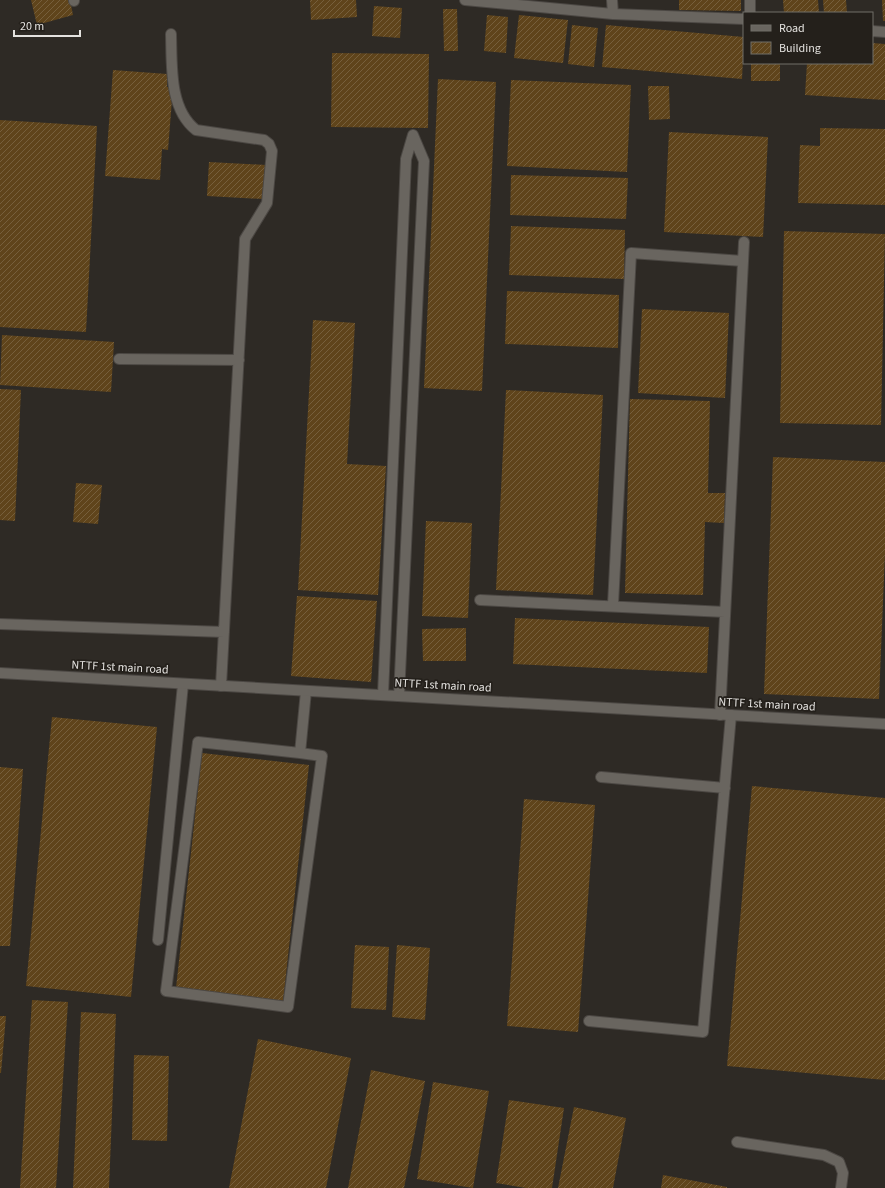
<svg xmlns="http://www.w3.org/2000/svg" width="885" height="1188" viewBox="0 0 885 1188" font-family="'Source Sans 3',sans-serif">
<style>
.building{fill:url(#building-hatch)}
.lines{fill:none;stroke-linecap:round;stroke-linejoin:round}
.lane-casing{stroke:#4c4844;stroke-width:12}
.street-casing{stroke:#4c4844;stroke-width:12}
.secondary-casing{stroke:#4c4844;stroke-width:12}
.lane{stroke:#69655f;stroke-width:10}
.street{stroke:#69655f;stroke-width:10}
.secondary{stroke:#69655f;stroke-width:10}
.labels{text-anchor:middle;stroke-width:3.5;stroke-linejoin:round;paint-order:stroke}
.street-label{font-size:12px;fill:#e4e2df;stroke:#24201b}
</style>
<defs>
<pattern id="building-hatch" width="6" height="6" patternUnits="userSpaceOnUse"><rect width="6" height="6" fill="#5f441b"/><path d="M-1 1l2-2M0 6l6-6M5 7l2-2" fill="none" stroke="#765f3c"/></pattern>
</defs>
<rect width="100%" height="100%" fill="#2e2a25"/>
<path class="building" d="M 31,0 L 70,0 L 73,15 L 37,25 Z
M 310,0 L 356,0 L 357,17 L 311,20 Z
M 679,0 L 741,0 L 741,11 L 679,10 Z
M 783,0 L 818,0 L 819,13 L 784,13 Z
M 823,0 L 846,0 L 847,13 L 824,13 Z
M 882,0 L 885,0 L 885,21 L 883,21 Z
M 374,6 L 402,8 L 400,38 L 372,36 Z
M 443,9 L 457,9 L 458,51 L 444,51 Z
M 487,15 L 508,17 L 506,53 L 484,51 Z
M 519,15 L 568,20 L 563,63 L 514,58 Z
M 572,25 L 598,28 L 594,67 L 568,64 Z
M 606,25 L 744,37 L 742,79 L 602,67 Z
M 872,43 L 885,44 L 885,100 L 805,95 L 807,63 L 872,63 Z
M 332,53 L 429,54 L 428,128 L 331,127 Z
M 751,63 L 780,63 L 780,81 L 751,81 Z
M 113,70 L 167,74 L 167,87 L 173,87 L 168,150 L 162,149 L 160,180 L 105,176 Z
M 438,79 L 496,82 L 482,391 L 424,388 Z
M 511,80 L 631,85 L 627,172 L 507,166 Z
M 648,86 L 669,86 L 670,119 L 649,120 Z
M 0,120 L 97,126 L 86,332 L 0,327 Z
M 820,128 L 885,129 L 885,205 L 798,203 L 800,145 L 820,146 Z
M 669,132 L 768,137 L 763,237 L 664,232 Z
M 209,162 L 266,165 L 263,199 L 207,196 Z
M 511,175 L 628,178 L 626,219 L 510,215 Z
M 511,226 L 625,230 L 624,279 L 509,275 Z
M 784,231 L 885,234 L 881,425 L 780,423 Z
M 507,291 L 619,295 L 618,348 L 505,344 Z
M 642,309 L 729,313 L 725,398 L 638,393 Z
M 313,320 L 355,323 L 347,464 L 386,466 L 378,595 L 298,590 Z
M 2,335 L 114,342 L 111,392 L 0,385 Z
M 0,389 L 21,390 L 15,521 L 0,520 Z
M 506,390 L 603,395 L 593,595 L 496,590 Z
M 630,399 L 710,401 L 708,493 L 725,493 L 724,523 L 705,522 L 703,595 L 625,593 Z
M 773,457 L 885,462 L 885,553 L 879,699 L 764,694 Z
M 76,483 L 102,485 L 98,524 L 73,522 Z
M 426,521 L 472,523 L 468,618 L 422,616 Z
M 297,596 L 377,601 L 371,682 L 291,676 Z
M 515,618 L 709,627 L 707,673 L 513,664 Z
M 466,628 L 466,661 L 423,661 L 422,629 Z
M 52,717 L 157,727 L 131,997 L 26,986 Z
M 202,753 L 309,765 L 283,1002 L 176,988 Z
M 0,767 L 23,769 L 10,946 L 0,946 Z
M 752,786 L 885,798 L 885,1080 L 727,1066 Z
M 524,799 L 595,805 L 578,1032 L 507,1026 Z
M 355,945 L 389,947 L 386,1010 L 351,1008 Z
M 397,945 L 430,948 L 425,1020 L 392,1017 Z
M 32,1000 L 68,1002 L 56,1188 L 20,1188 Z
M 81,1012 L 116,1014 L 109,1188 L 73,1188 Z
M 0,1016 L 6,1016 L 1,1073 L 0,1073 Z
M 258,1039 L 351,1058 L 326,1188 L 229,1188 Z
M 134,1055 L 169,1056 L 167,1141 L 132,1140 Z
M 371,1070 L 425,1081 L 404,1188 L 348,1188 Z
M 433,1082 L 489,1091 L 473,1188 L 417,1179 Z
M 509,1100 L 564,1108 L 552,1188 L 526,1188 L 496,1183 Z
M 574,1107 L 626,1118 L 613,1188 L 558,1188 Z
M 663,1175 L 727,1187 L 727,1188 L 661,1188 Z"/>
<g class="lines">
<defs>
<path id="lane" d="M 171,34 C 172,66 169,109 196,130 L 264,140 L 269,144 L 272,151 L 267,203 L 245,239 L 221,686
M 119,359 L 239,360
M 480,600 L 725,612
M 613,605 L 631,253 L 743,261
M 0,624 L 224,632
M 383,695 L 406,159 L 413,135
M 399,696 L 424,161 L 413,135
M 720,715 L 744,242
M 601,777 L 725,788
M 158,940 L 183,684
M 589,1021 L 703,1032 L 731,715
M 737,1142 L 824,1155 L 839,1162 L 843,1173 L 841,1188"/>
<path id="street" d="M 74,0 L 74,1
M 465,0 L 613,14 L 744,19
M 612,0 L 613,14
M 750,0 L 750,13
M 872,31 L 885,32
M 300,753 L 322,756 L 288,1007 L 166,991 L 198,742 L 300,753 L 306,691"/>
<path id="secondary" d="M 0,673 L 885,724"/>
</defs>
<use href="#lane" class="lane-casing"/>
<use href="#street" class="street-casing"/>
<use href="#secondary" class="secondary-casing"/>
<use href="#lane" class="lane"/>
<use href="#street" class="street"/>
<use href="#secondary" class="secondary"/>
</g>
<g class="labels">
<g class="street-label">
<text transform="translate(120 667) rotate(3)" y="4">NTTF 1st main road</text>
<text transform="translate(443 685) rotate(3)" y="4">NTTF 1st main road</text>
<text transform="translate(767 704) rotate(3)" y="4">NTTF 1st main road</text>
</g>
</g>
<rect x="743" y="12" width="130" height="52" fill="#24201b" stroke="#716e69"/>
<rect x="751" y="25" width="20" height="6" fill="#69655f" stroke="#716e69"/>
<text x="779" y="32" font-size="12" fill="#e4e2df">Road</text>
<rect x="751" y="42" width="20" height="12" fill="url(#building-hatch)" stroke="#716e69"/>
<text x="779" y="52" font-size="12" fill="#e4e2df">Building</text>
<path d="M14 30v6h66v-6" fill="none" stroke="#e4e2df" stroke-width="2"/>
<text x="20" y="30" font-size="12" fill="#e4e2df" stroke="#24201b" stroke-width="3" paint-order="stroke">20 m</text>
</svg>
